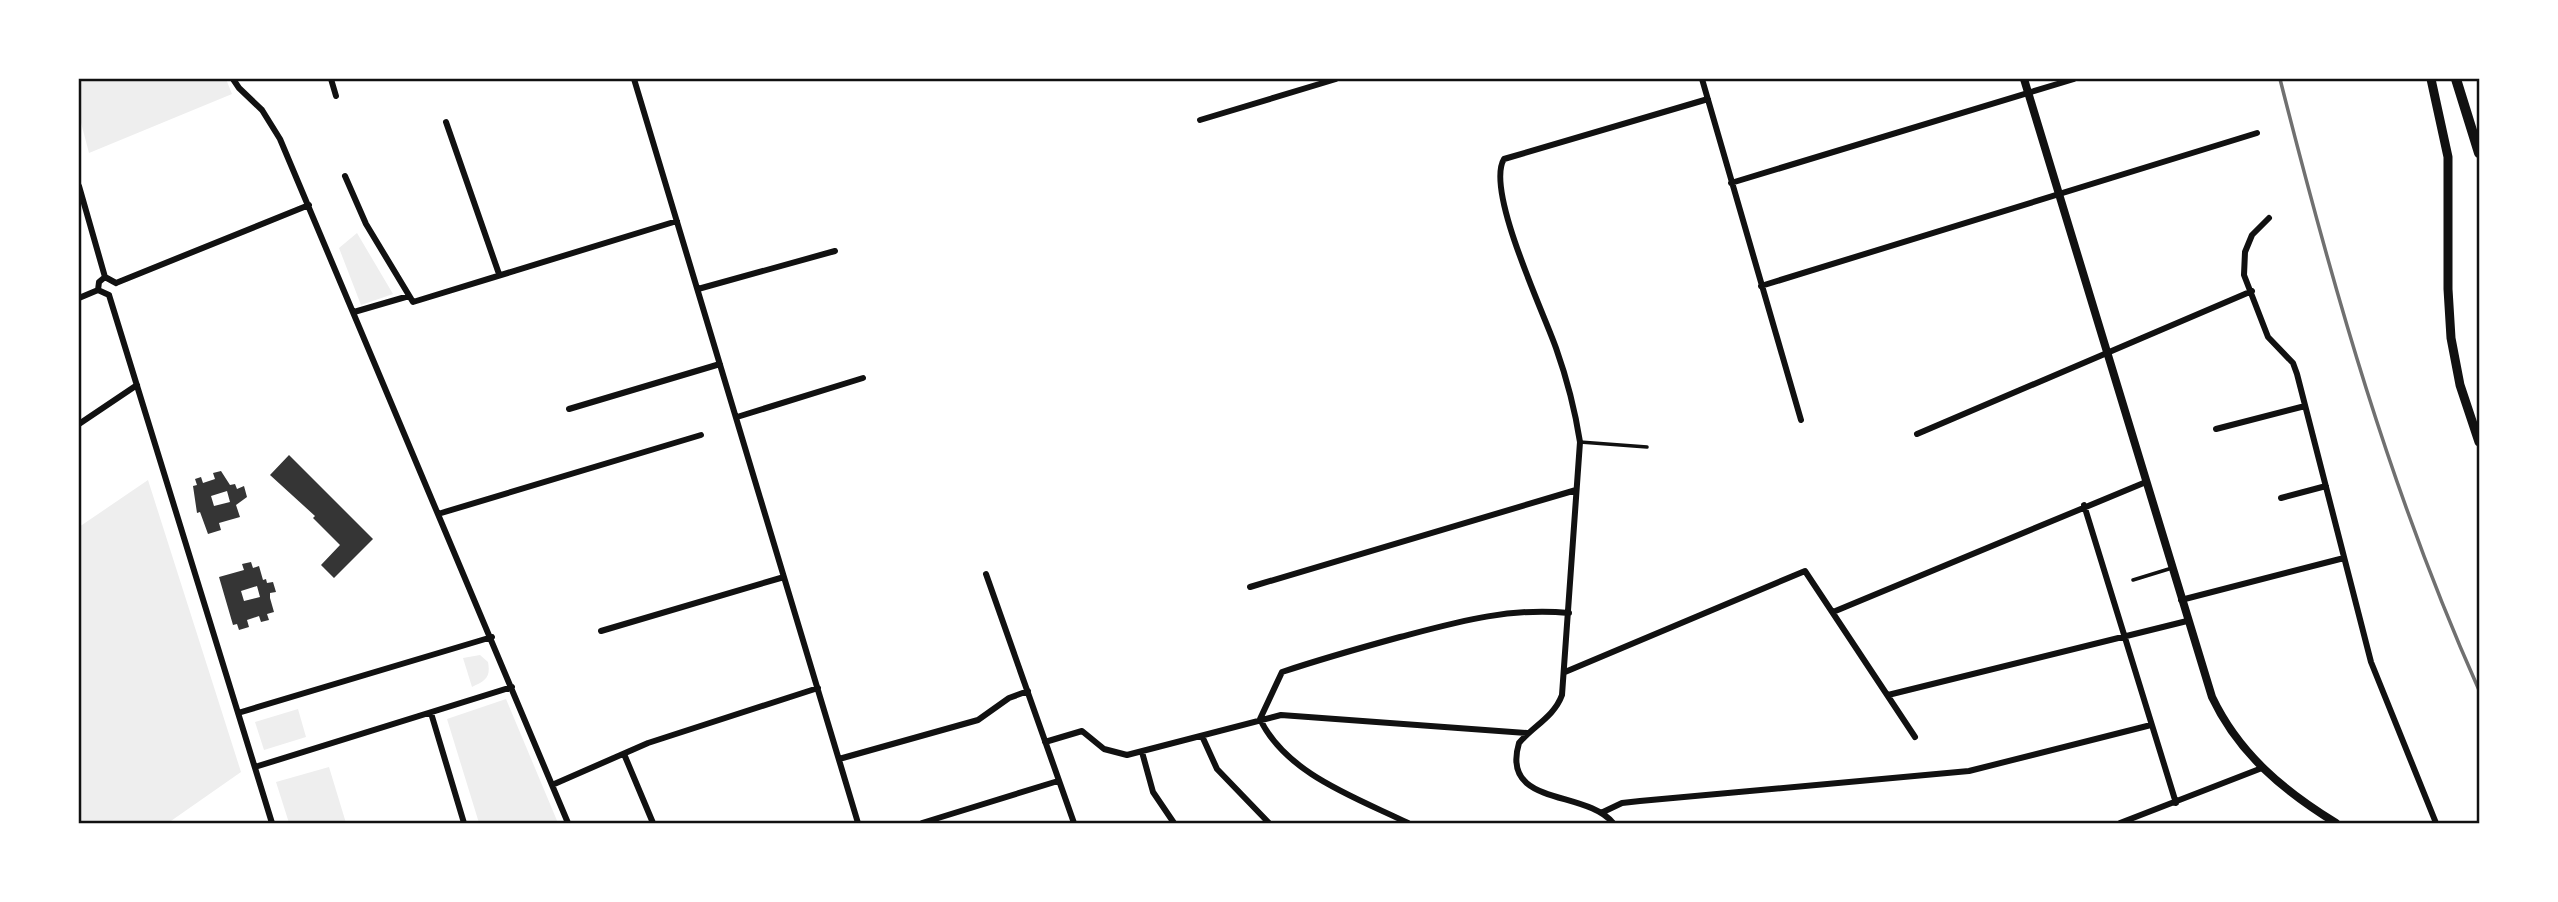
<svg xmlns="http://www.w3.org/2000/svg" width="2558" height="902" viewBox="0 0 2558 902" font-family="'PT Sans Narrow',sans-serif">
<style>
.green{fill:#eee}
.building{fill:#353535;fill-rule:evenodd}
.lines{fill:none;stroke-linecap:round;stroke-linejoin:round}
.service{stroke:#111;stroke-width:3.5}
.minor{stroke:#111;stroke-width:6}
.tertiary{stroke:#111;stroke-width:8}
.secondary{stroke:#111;stroke-width:9}
.primary{stroke:#111;stroke-width:10}
.rail{stroke:#707070;stroke-width:3.5}
.neatline{fill:none;stroke:#111;stroke-width:2.5}
</style>
<rect width="100%" height="100%" fill="#fff"/>
<path class="green" d="M 79,79 L 226,79 L 232,94 L 89,153 L 79,115 Z
M 357,233 L 393,294 L 361,305 L 339,248 Z
M 148,480 L 241,772 L 168,823 L 79,823 L 79,527 Z
M 480,655 L 488,662 C 491,678 485,681 472,687 L 463,658 Z
M 506,699 L 558,823 L 479,823 L 447,719 Z
M 298,709 L 306,737 L 264,750 L 255,722 Z
M 329,767 L 346,823 L 289,823 L 276,782 Z"/>
<path class="building" d="M 289,455 L 373,539 L 334,578 L 321,565 L 340,545 L 313,518 L 315,516 L 270,475 Z
M 221,471 L 230,485 L 235,484 L 237,489 L 244,486 L 247,497 L 236,505 L 240,517 L 219,523 L 221,530 L 208,534 L 200,512 L 197,513 L 193,486 L 197,485 L 195,479 L 201,477 L 203,483 L 215,479 L 213,473 ZM 227,491 L 230,502 L 214,506 L 211,496 Z
M 251,562 L 253,568 L 259,566 L 263,580 L 266,579 L 267,583 L 273,582 L 276,592 L 270,593 L 270,598 L 274,612 L 267,614 L 269,620 L 261,622 L 259,616 L 247,620 L 249,627 L 239,630 L 237,624 L 233,625 L 219,577 L 244,570 L 242,564 ZM 257,586 L 260,597 L 244,601 L 241,591 Z"/>
<g class="lines">
<path class="service" d="M 1580,442 L 1647,447
M 2133,580 L 2172,568"/>
<path class="minor" d="M 233,79 L 239,88 L 262,110 L 280,139 L 568,823
M 331,79 L 336,96
M 634,79 L 858,823
M 1702,79 L 1801,420
M 1200,120 L 1336,79
M 446,122 L 499,274
M 345,176 L 366,224 L 413,302 L 677,221
M 1731,183 L 2074,79
M 79,186 L 105,277 L 116,283
M 2269,218 L 2252,235 L 2245,252 L 2244,275 L 2268,337 L 2293,363 L 2297,374 L 2371,662 L 2436,823
M 105,277 L 99,282 L 98,290 L 109,295
M 116,283 L 309,205
M 1761,286 L 2257,133
M 698,289 L 835,251
M 109,295 L 272,823
M 79,298 L 98,290
M 354,312 L 409,296
M 569,409 L 720,364
M 737,417 L 863,378
M 79,424 L 137,385
M 2216,429 L 2305,406
M 1917,434 L 2252,291
M 2281,498 L 2326,486
M 2084,505 L 2176,803
M 438,514 L 701,435
M 986,574 L 1074,823
M 1250,587 L 1576,490
M 2181,600 L 2344,558
M 1833,612 L 2146,482
M 601,631 L 784,577
M 1565,672 L 1805,571 L 1915,737
M 1888,695 L 2187,621
M 238,713 L 492,637
M 431,713 L 464,823
M 1202,736 L 1217,769 L 1269,823
M 1045,742 L 1082,731 L 1104,749 L 1127,755 L 1281,715 L 1527,733
M 1142,752 L 1153,792 L 1174,823
M 624,754 L 653,823
M 839,759 L 978,720 L 1009,698 L 1028,691
M 255,767 L 512,687
M 552,785 L 648,743 L 818,688
M 1603,812 L 1622,803 L 1640,801 L 1969,771 L 2151,725
M 922,823 L 1058,781
M 1408,823 C 1357,798 1286,774 1260,719 L 1282,672 C 1321,659 1360,648 1400,637 C 1457,622 1509,607 1569,613
M 1613,823 C 1585,789 1500,807 1519,743 C 1533,726 1554,717 1562,695 L 1580,442 C 1575,410 1567,379 1556,348 C 1544,313 1485,190 1504,159 L 1708,99
M 2120,823 L 2262,768"/>
<path class="tertiary" d="M 2024,79 L 2212,697 C 2239,754 2284,791 2336,823"/>
<path class="secondary" d="M 2431,79 L 2448,157 L 2448,289 L 2451,338 L 2460,385 L 2479,442"/>
<path class="primary" d="M 2456,79 L 2479,153"/>
<path class="rail" d="M 2280,79 C 2333,288 2391,493 2479,690"/>
</g>
<rect width="2558" height="902" fill="none" stroke="#ffffff" stroke-width="161"/>
<rect x="80" y="80" width="2398" height="742" class="neatline"/>
</svg>
